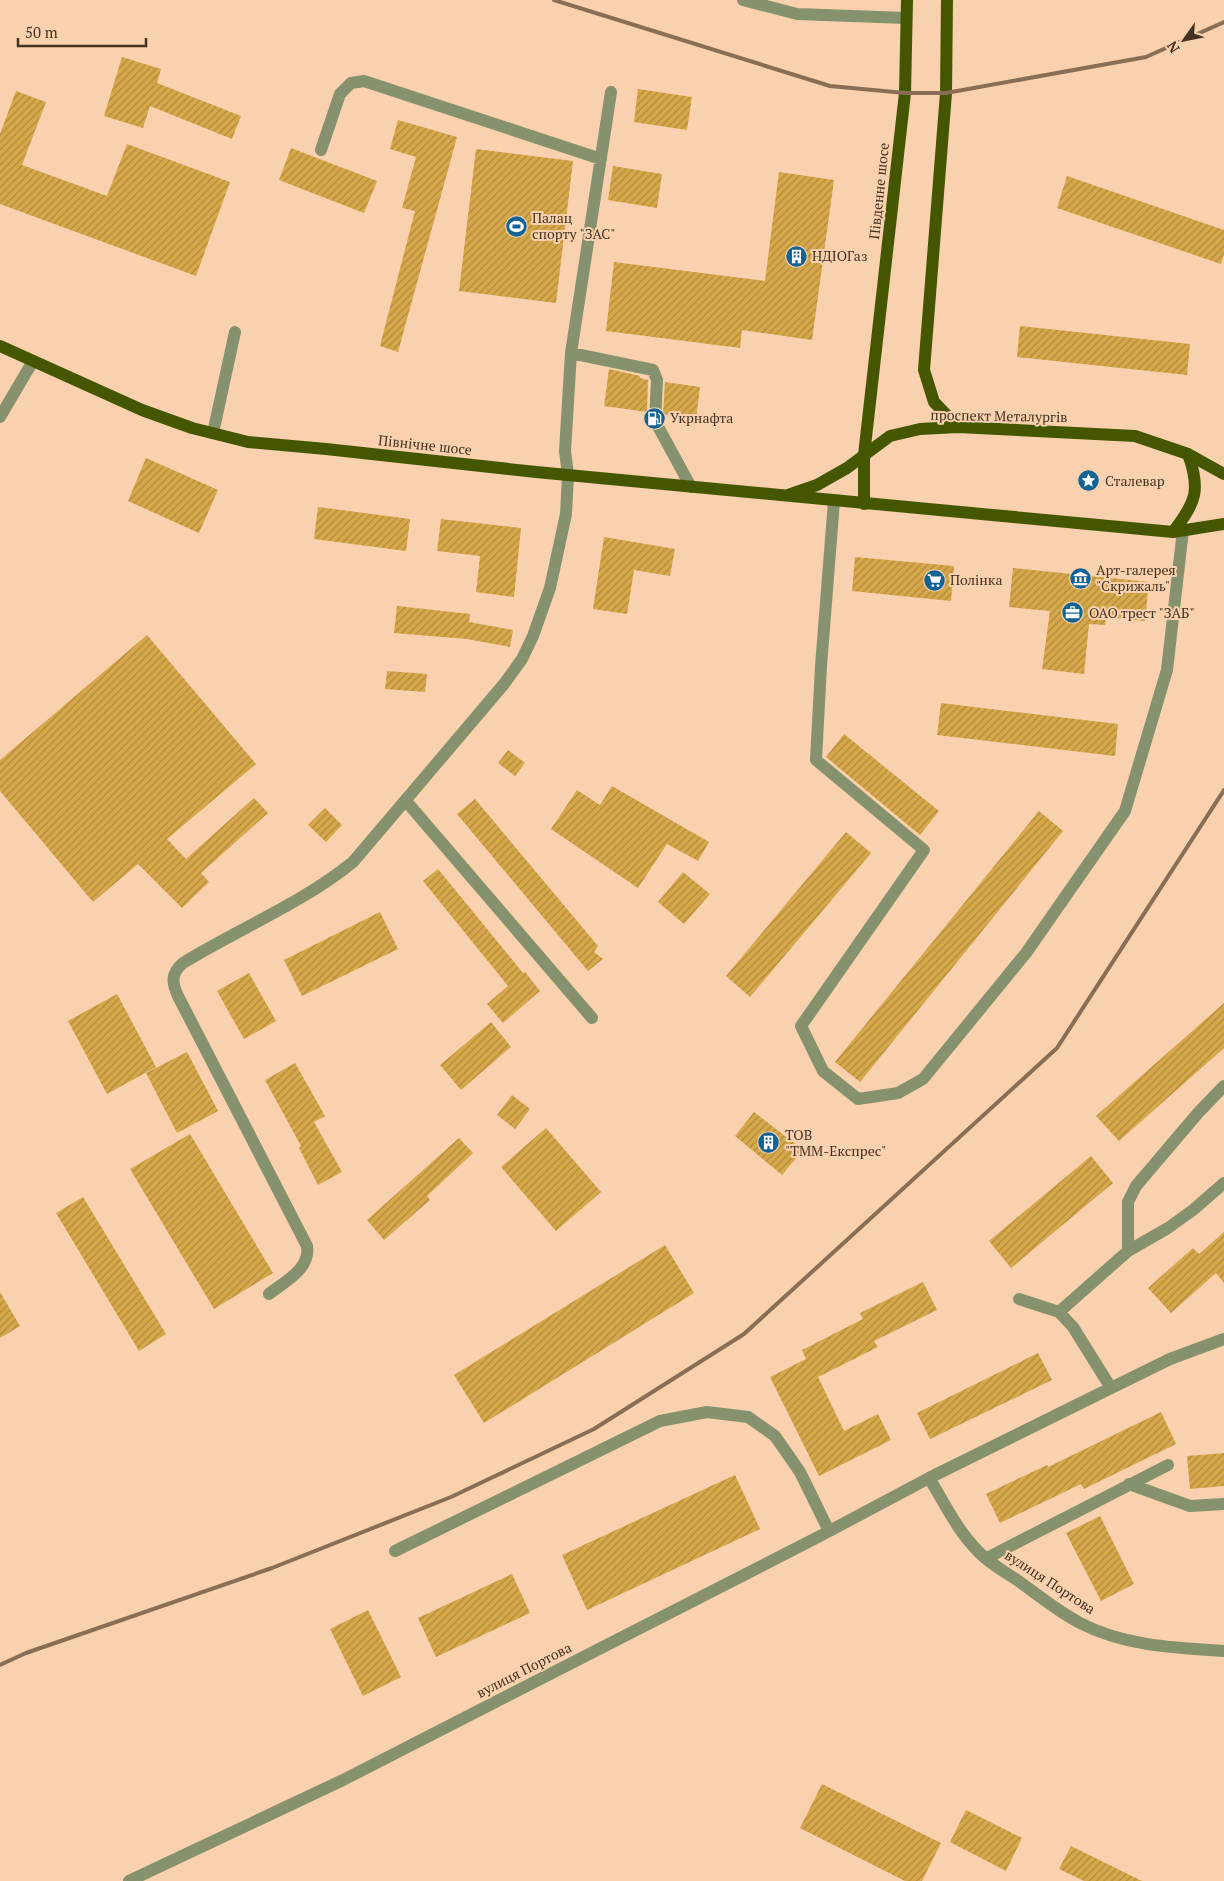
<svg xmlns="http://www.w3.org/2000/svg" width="1224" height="1881" viewBox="0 0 1224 1881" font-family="'PT Serif',serif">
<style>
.building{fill:url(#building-hatch)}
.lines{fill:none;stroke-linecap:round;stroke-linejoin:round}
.minor{stroke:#86926d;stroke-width:12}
.major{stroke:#445700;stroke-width:12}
.rail{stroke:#896e55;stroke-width:4}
.labels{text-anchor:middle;stroke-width:4;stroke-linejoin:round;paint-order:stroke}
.street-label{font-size:14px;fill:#453220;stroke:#f9d1ae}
.poi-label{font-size:14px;fill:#453220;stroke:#f9d1ae;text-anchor:start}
</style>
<defs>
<pattern id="building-hatch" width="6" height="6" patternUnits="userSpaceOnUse" patternTransform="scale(1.25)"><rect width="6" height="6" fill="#d6a84a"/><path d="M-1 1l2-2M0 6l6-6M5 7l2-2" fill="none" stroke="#af893d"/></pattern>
</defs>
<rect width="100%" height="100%" fill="#f9d1ae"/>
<path class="building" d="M 122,57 L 161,69 L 157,83 L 241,116 L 232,139 L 150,106 L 143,128 L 104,116 Z
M 638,89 L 692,97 L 687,130 L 634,122 Z
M 16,91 L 46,102 L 22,165 L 107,196 L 127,144 L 230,182 L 196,276 L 0,204 L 0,134 Z
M 398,120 L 457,137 L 398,352 L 380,346 L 415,211 L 402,208 L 416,157 L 390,149 Z
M 291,148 L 377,181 L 364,213 L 279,180 Z
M 476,149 L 573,161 L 556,303 L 459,291 Z
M 613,166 L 662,174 L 657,208 L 608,200 Z
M 779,172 L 834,180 L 812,340 L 742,330 L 740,348 L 606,331 L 614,262 L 765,281 Z
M 1067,176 L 1224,230 L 1224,254 L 1221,264 L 1057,208 Z
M 1020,326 L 1190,344 L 1187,375 L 1017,357 Z
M 609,369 L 640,376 L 640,378 L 648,380 L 647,412 L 604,406 Z
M 665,382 L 700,387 L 696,419 L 663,414 Z
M 146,458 L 218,490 L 199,533 L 128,501 Z
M 318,507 L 410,519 L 406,551 L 314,539 Z
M 441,519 L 521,528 L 514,597 L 476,592 L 480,556 L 437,551 Z
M 604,537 L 675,549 L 670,576 L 634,570 L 627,614 L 593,609 Z
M 855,557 L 954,566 L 951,601 L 852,591 Z
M 1013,568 L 1149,582 L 1145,621 L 1106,617 L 1105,625 L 1089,624 L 1084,674 L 1042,669 L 1050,611 L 1009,607 Z
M 397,606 L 470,614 L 469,622 L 513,630 L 510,647 L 467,639 L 394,633 Z
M 147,635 L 256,764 L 167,839 L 186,859 L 254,798 L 268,813 L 201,873 L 209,882 L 182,908 L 138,864 L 93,902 L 0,791 L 0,760 Z
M 387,671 L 427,674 L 425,692 L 385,689 Z
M 941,703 L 1118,724 L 1115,756 L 937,735 Z
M 844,734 L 939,811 L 920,835 L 826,757 Z
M 508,750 L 525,763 L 515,776 L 498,763 Z
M 612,786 L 709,842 L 698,861 L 667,844 L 638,888 L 551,829 L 577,790 L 600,805 Z
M 475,799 L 598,946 L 594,952 L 603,959 L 588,971 L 457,814 Z
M 325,808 L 342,825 L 326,842 L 308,825 Z
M 1039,811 L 1063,831 L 860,1082 L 835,1062 Z
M 846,832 L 871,853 L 750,997 L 726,976 Z
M 438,869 L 523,973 L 525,972 L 540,991 L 503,1023 L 487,1004 L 508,986 L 423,881 Z
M 683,872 L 710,894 L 684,924 L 658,902 Z
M 380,912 L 398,949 L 302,996 L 284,960 Z
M 249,973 L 276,1021 L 244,1039 L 217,991 Z
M 117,994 L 156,1067 L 107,1094 L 68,1021 Z
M 1224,1003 L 1224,1048 L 1119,1141 L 1096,1116 Z
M 491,1022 L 511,1047 L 461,1090 L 440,1065 Z
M 187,1052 L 218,1111 L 177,1133 L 146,1073 Z
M 295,1063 L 325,1116 L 314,1122 L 342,1172 L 318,1185 L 299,1148 L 301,1146 L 265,1080 Z
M 512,1095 L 530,1109 L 515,1129 L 497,1115 Z
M 754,1112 L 803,1150 L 782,1175 L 735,1136 Z
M 546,1128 L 601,1192 L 556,1231 L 501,1167 Z
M 190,1134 L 273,1273 L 214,1309 L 130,1169 Z
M 459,1138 L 473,1153 L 427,1196 L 430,1200 L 384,1240 L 367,1220 Z
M 1091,1156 L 1113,1183 L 1011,1268 L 989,1241 Z
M 83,1197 L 166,1334 L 139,1351 L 56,1213 Z
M 1224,1232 L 1224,1283 L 1216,1273 L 1171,1313 L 1148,1288 L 1193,1248 L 1199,1254 Z
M 665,1245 L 694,1293 L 484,1423 L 454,1375 Z
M 923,1282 L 937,1310 L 874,1341 L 878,1347 L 818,1377 L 844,1431 L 878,1414 L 891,1440 L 819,1476 L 770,1377 L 806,1359 L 802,1350 L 863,1319 L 860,1313 Z
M 0,1292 L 20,1326 L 0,1338 Z
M 1038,1353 L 1052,1380 L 930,1439 L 917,1413 Z
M 1161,1412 L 1176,1444 L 1084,1489 L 1081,1484 L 1000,1523 L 986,1494 L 1047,1465 L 1048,1467 Z
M 1224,1453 L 1224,1486 L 1190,1489 L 1187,1456 Z
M 735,1475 L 760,1529 L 587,1610 L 562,1555 Z
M 1100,1516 L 1134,1584 L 1101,1601 L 1066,1533 Z
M 512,1574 L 530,1613 L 436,1657 L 418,1618 Z
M 368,1610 L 401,1677 L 363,1696 L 330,1629 Z
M 822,1784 L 941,1843 L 922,1881 L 905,1881 L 800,1828 Z
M 966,1810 L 1022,1838 L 1006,1871 L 950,1842 Z
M 1071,1846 L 1142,1881 L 1084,1881 L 1059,1869 Z"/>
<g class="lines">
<path class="minor" d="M 743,0 L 797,14 L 906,18
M 321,150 L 340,94 L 351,83 L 364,81 L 601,159
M 571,353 L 653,370 L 657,380 L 655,421 L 691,487
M 0,417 L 33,361
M 213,433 L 235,332
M 834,501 L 821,666 L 816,760 L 924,850 L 801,1026 L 823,1071 L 858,1099 L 898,1093 L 923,1079 L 1026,953 L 1125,811 L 1167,670 L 1183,530
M 406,801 L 592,1018
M 1128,1251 L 1128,1202 L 1136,1186 L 1198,1113 L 1224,1086
M 269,1294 C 284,1282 311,1269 307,1246 L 179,998 C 172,984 170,974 183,963 C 240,928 301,904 353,862 L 504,684 L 522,659 L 533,636 L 550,588 L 566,514 L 568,475 L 565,451 L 571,353 L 611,92
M 1019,1299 L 1059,1312 L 1073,1327 L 1111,1388
M 1059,1312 L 1128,1251 L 1168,1228 L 1193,1210 L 1224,1183
M 929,1478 C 944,1502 956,1528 975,1548 C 987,1562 1005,1572 1020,1582 C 1039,1596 1059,1612 1080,1623 C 1124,1646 1175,1648 1224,1651
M 1129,1484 L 1190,1506 L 1224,1504
M 395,1551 L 660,1421 L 707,1412 L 748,1417 L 775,1436 L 800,1472 L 829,1531
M 987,1558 L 1168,1465
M 129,1881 L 343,1780 L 820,1536 L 929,1478 L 1111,1388 L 1170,1359 L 1224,1339"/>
<path class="major" d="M 947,0 L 946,93 L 924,370 L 934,402 L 958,427
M 0,346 L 142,410 L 192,428 L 248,442 L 326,449 L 536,472 L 1173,532 L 1224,524
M 788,495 L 817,485 L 847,468 L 890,436 L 920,429 L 958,427 L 1135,436 L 1188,454 L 1224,474
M 864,504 L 864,455 L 905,93 L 907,0
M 1173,532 C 1196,502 1201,490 1188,454"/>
<path class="rail" d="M 554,0 L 830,86 L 905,93 L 946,93 L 1146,57 L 1224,22
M 0,1665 L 26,1653 L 272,1568 L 451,1497 L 594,1429 L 744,1334 L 1057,1048 L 1224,790"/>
</g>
<defs>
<symbol id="stadium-disc" viewBox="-11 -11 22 22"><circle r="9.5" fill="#126395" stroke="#f9d1ae"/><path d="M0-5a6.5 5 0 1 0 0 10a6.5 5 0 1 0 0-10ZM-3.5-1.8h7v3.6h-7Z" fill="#fff"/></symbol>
<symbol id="building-disc" viewBox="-11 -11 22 22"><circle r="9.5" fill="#126395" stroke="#f9d1ae"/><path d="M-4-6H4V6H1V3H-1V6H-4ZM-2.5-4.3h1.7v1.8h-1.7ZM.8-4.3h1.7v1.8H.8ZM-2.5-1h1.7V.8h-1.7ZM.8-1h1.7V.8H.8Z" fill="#fff"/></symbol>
<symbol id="fuel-disc" viewBox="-11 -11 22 22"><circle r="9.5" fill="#126395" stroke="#f9d1ae"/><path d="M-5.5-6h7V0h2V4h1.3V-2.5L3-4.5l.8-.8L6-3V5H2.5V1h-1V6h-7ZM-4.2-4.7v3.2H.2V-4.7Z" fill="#fff"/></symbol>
<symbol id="sight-disc" viewBox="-11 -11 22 22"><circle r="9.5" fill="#126395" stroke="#f9d1ae"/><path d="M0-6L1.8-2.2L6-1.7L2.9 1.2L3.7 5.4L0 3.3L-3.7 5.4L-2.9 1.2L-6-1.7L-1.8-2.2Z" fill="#fff"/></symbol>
<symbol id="museum-disc" viewBox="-11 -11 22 22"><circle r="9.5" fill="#126395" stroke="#f9d1ae"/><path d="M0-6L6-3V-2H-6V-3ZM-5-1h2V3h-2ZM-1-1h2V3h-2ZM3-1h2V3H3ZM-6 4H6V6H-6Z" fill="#fff"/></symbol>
<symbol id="supermarket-disc" viewBox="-11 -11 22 22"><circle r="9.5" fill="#126395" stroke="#f9d1ae"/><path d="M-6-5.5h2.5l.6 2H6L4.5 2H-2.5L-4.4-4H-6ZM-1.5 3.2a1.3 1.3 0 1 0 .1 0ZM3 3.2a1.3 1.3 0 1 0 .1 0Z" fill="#fff"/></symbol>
<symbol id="office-disc" viewBox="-11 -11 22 22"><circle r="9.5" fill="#126395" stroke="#f9d1ae"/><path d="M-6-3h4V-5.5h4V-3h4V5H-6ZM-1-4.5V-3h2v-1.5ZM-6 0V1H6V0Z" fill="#fff"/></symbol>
</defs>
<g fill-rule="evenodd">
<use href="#stadium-disc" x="504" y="214" width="25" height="25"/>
<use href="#building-disc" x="784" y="244" width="25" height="25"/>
<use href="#fuel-disc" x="642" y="406" width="25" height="25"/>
<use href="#sight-disc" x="1076" y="468" width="25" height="25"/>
<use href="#museum-disc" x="1068" y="566" width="25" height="25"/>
<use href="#supermarket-disc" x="922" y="568" width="25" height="25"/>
<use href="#office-disc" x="1060" y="600" width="25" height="25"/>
<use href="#building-disc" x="756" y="1130" width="25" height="25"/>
</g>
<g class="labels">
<g class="street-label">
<text transform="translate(879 191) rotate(-84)" y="5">Південне шосе</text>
<text transform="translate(999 416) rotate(1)" y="5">проспект Металургів</text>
<text transform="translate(425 445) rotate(6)" y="5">Північне шосе</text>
<text transform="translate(1050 1582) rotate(33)" y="5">вулиця Портова</text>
<text transform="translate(524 1670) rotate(-27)" y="5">вулиця Портова</text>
</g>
<g class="poi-label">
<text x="532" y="223">Палац<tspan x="532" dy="16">спорту "ЗАС"</tspan></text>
<text x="812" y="261">НДІОГаз</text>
<text x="670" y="423">Укрнафта</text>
<text x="1105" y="486">Сталевар</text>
<text x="1096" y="575">Арт-галерея<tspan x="1096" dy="16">"Скрижаль"</tspan></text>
<text x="950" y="585">Полінка</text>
<text x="1089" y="618">ОАО трест "ЗАБ"</text>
<text x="785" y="1140">ТОВ<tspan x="785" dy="16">"ТММ-Експрес"</tspan></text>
</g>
</g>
<g transform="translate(1184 40) rotate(237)" stroke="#f9d1ae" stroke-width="4" paint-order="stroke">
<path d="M0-4L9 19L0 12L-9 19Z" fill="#453220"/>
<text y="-8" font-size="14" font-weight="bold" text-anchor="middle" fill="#453220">N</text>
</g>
<path d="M18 38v8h128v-8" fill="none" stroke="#453220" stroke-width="2.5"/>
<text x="25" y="38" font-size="15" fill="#453220" stroke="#f9d1ae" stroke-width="4" paint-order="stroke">50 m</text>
</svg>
